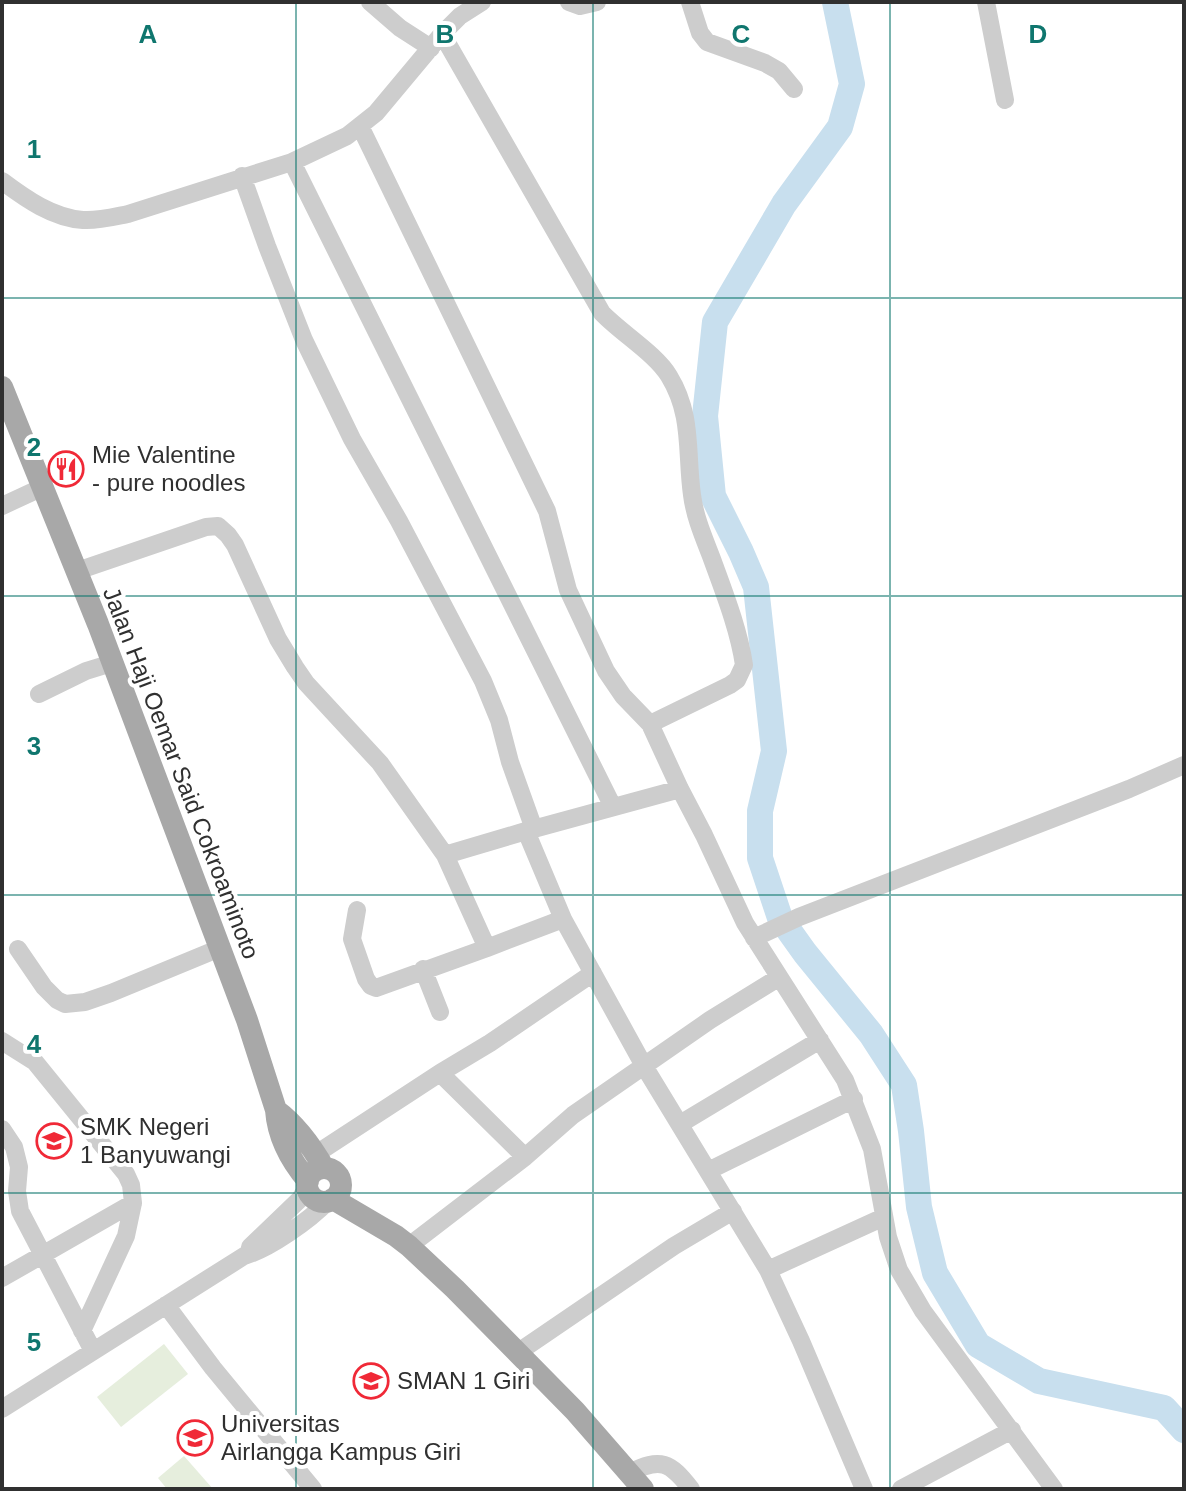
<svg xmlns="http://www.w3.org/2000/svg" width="1186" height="1491" viewBox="0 0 1186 1491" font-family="Helvetica,sans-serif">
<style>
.green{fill:#e6eedd}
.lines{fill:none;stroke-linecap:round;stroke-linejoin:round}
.river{stroke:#c8dfee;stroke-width:26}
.minor{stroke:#cdcdcd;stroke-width:18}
.major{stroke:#a8a8a8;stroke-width:22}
.grid{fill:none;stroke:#0f766e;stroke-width:2;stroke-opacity:0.55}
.labels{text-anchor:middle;stroke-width:8;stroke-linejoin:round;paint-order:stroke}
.poi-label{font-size:24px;fill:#303030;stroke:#fff;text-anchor:start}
.street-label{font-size:24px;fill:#303030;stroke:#fff}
.grid-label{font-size:26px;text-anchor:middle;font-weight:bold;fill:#0f766e;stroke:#fff;stroke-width:8;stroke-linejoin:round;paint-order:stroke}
</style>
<rect width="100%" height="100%" fill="#fff"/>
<path class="green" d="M 164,1344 L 188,1374 L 121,1427 L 97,1397 Z
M 184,1456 L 213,1489 L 167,1489 L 158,1478 Z"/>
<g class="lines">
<path class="river" d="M 835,2 L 852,84 L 840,127 L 784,204 L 715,322 L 705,416 L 713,496 L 741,552 L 756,587 L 774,751 L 760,811 L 760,858 L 780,918 L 805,953 L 871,1034 L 904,1085 L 911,1131 L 919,1207 L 935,1273 L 978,1345 L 1039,1381 L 1164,1408 L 1184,1430"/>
<path class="minor" d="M 370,2 L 400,28 L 431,48
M 569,2 L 580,6 L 597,2
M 690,2 L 700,33 L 707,42 L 765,63 L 779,71 L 794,89
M 986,2 L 1005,100
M 442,34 C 495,127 549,220 602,313 C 621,333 656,354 669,376 C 693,415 686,452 692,495 C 695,518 704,538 712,559 C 724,592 739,630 744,665 L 737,680 L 730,685 L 650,724
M 360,126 L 547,511 L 568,590 L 606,671 L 623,696 L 650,724 L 680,789 L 704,835 L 745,923 L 845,1080 L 872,1149 L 888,1237 L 899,1270 L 923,1311 L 1054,1489
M 292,162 L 613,807
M 242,176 L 267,246 L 304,340 L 352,439 L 399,521 L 483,681 L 499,720 L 510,762 L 534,829
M 2,181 C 26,199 53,218 83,220 C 98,221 113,217 128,214 L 292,162 L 347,136 L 376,113 L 442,34 L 460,16 L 482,2
M 2,506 L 43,487
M 77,571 L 206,527 L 218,526 L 228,535 L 235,545 L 278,639 L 295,667 L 306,683 L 380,763 L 445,855 L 526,831 L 680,789
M 39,694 L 86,671 L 112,663
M 526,831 L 563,919
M 445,855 L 487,948 L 563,919 L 644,1066 L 768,1270 L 801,1341 L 864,1489
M 357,910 L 352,939 L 366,979 L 371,986 L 376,988 L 487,948
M 754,938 L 799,917 L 1129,789 L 1184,765
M 18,949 L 44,987 L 57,1000 L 65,1004 L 85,1002 L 111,993 L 220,948
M 423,969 L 440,1012
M 2,1041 L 35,1062 L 126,1174 L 131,1185 L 133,1203 L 2,1278
M 440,1073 L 490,1043 L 593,973
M 680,1124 L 820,1040
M 2,1129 L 14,1147 L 19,1167 L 17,1191 L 20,1211 L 93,1351
M 316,1154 L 440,1073 L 525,1157
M 708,1171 L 854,1099
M 409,1246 L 525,1157 L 573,1115 L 710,1020 L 778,978
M 250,1247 L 300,1199 L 308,1186
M 768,1270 L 884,1217
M 166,1305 L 213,1368 L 313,1489
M 82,1331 L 126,1236 L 133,1203
M 517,1353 L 674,1246 L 733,1211
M 2,1409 L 244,1256 C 269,1249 310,1220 328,1201
M 629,1473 C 661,1457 670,1462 691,1489
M 901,1489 L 1012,1430"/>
<path class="major" d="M 2,387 L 98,624 L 247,1020 L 276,1110 C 295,1124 312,1147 324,1168
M 276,1110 C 278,1138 290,1160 308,1181
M307 1185a17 17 0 1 1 34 0a17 17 0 1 1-34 0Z
M 333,1199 L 396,1236 L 409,1246 L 455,1289 L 575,1411 L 643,1489"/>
</g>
<path class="grid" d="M 296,2 L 296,1489M 593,2 L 593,1489M 890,2 L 890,1489M 2,298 L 1184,298M 2,596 L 1184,596M 2,895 L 1184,895M 2,1193 L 1184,1193"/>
<defs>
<symbol id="restaurant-ring" viewBox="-11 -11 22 22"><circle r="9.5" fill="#fff" stroke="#f02937" stroke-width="1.5"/><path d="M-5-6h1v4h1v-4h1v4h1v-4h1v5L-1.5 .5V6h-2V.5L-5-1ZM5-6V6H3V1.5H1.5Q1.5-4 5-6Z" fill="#f02937"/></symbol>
<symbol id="school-ring" viewBox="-11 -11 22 22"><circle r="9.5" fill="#fff" stroke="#f02937" stroke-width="1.5"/><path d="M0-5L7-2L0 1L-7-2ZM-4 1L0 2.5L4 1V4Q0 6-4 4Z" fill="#f02937"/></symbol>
<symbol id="university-ring" viewBox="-11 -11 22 22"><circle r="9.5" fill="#fff" stroke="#f02937" stroke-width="1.5"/><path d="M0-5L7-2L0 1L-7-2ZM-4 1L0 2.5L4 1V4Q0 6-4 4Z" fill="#f02937"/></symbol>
</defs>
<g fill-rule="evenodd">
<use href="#restaurant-ring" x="46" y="449" width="40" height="40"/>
<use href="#school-ring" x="34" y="1121" width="40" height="40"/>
<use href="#school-ring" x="351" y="1361" width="40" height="40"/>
<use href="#university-ring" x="175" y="1418" width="40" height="40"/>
</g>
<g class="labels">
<g class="poi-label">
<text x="92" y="463">Mie Valentine<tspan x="92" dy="28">- pure noodles</tspan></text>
<text x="80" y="1135">SMK Negeri<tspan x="80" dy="28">1 Banyuwangi</tspan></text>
<text x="397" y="1389">SMAN 1 Giri</text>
<text x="221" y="1432">Universitas<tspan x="221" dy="28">Airlangga Kampus Giri</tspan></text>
</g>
<g class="street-label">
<text transform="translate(181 773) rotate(69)" y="8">Jalan Haji Oemar Said Cokroaminoto</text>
</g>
</g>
<g class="grid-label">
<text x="148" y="43">A</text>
<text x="445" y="43">B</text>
<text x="741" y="43">C</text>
<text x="1038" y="43">D</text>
<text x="34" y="158">1</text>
<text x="34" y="456">2</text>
<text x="34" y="755">3</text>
<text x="34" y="1053">4</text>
<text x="34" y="1351">5</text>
</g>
<rect width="1186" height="1491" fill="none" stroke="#303030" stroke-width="8"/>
</svg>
